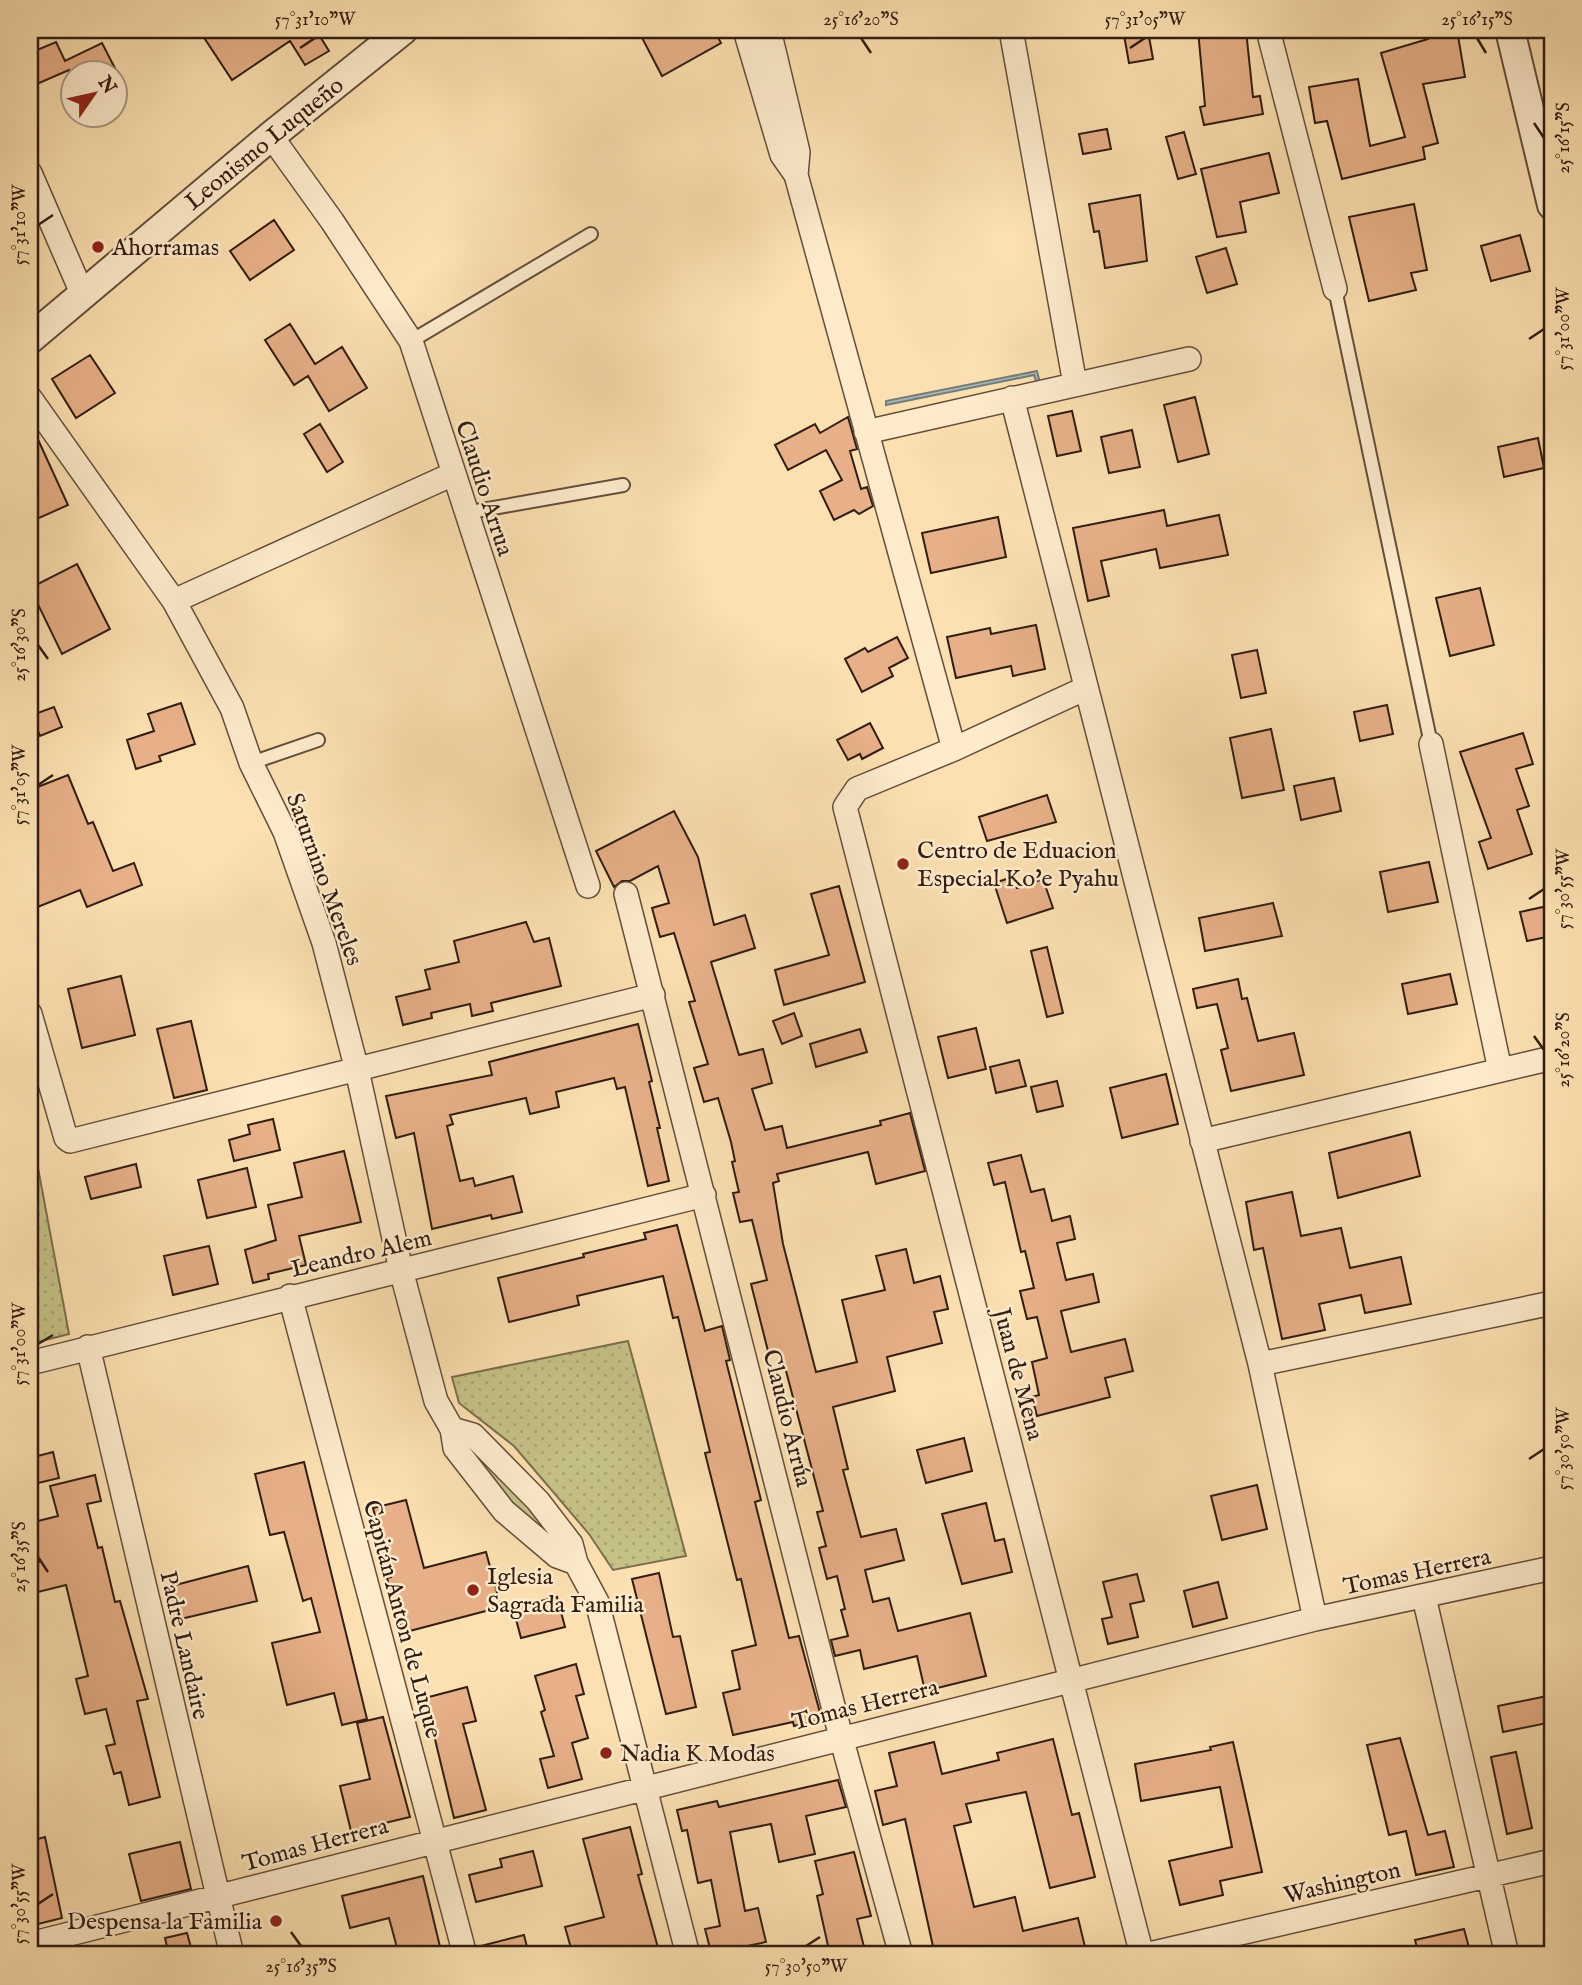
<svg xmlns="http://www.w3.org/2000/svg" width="1582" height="1985" viewBox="0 0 1582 1985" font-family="'IM FELL English',serif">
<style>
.grass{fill:url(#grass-tufts);stroke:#7b6f4c;stroke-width:2}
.park{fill:url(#park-dots);stroke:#7b6f4c;stroke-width:2}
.water{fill:url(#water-ripples);stroke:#767b76;stroke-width:2}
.building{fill:#e7b088;stroke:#311d12;stroke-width:2}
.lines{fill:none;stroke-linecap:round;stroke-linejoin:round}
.service-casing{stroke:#644e3a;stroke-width:16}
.minor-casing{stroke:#644e3a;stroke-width:26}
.tertiary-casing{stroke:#644e3a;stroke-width:32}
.service{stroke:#fdebcc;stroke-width:12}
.minor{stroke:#fdebcc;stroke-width:23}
.tertiary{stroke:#fdebcc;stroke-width:28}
.ticks{fill:none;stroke:#311d12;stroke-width:2.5}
.poi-dot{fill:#8f2418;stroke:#fdebcc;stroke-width:2.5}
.labels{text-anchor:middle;stroke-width:5;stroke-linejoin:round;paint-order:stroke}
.street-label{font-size:24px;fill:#311d12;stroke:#fdebcc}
.poi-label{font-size:24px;fill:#311d12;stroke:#fdebcc;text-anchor:start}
.neatline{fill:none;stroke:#311d12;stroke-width:2.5}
.ticks-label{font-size:18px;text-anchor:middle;fill:#311d12}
</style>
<defs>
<pattern id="grass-tufts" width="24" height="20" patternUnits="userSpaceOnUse" patternTransform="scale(1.75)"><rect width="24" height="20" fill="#c5c187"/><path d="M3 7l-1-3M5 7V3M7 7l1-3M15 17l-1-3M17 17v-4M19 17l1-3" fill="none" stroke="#aaa574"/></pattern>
<pattern id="park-dots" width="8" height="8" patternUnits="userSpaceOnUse" patternTransform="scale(1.75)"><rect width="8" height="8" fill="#c5c187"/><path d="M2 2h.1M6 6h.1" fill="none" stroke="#aaa574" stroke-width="1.8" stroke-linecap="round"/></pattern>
<pattern id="water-ripples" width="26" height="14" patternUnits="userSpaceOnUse" patternTransform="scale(1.75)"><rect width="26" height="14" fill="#a4bab8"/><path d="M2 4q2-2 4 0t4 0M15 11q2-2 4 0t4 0" fill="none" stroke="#8e9f9d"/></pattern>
</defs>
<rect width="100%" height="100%" fill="#fce0b1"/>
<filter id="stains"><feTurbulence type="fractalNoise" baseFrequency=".00286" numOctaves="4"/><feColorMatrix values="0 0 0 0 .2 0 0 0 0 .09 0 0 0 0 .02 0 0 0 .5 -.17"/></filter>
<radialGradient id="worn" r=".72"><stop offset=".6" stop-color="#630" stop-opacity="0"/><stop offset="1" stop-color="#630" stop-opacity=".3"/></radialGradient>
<path class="grass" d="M 461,1440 L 510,1482 L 568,1551 L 499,1497 Z"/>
<path class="park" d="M 30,1125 L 69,1334 L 30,1344 Z
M 628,1341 L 686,1556 L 613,1570 L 589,1534 L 514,1446 L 459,1403 L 452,1377 Z"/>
<path class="water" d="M 1037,371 L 1040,383 L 1037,384 L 1034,375 L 886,405 L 886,401 Z"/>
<path class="building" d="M 199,30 L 316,30 L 329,51 L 305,65 L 290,41 L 232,80 Z
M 638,30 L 714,30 L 721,43 L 662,76 Z
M 1198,30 L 1246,30 L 1253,97 L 1260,96 L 1263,114 L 1204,125 L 1200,107 L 1205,106 Z
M 1426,30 L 1457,30 L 1465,77 L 1423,84 L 1438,143 L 1423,147 L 1425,159 L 1342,179 L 1327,121 L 1315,123 L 1309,87 L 1358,79 L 1370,146 L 1405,137 L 1381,53 L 1428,39 Z
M 1148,31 L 1153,59 L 1129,63 L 1124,35 Z
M 56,42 L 65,61 L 102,43 L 118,74 L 70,74 L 69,70 L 30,87 L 30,53 Z
M 1107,129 L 1111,149 L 1083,154 L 1079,134 Z
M 1184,132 L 1196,174 L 1178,179 L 1166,137 Z
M 1269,153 L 1279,193 L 1240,202 L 1246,232 L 1217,237 L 1201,169 Z
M 1140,195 L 1147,261 L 1105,268 L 1099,231 L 1094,232 L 1089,204 Z
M 1414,204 L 1427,270 L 1411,273 L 1416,290 L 1369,301 L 1349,217 Z
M 274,220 L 294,250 L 250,280 L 230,251 Z
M 1520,235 L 1530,271 L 1491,281 L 1481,246 Z
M 1226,248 L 1237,284 L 1207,293 L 1196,257 Z
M 290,324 L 315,364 L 342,347 L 367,388 L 329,411 L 308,376 L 294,385 L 265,340 Z
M 90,355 L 115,393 L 76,418 L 52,379 Z
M 1195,397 L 1209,454 L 1178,462 L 1164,405 Z
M 1072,411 L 1081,451 L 1057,456 L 1048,416 Z
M 848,417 L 857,449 L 850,451 L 861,489 L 867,487 L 873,506 L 859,514 L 854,510 L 834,520 L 820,491 L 842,480 L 826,450 L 788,470 L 775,445 L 815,424 L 820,433 Z
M 30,422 L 68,505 L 30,522 Z
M 320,424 L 343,462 L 327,472 L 304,434 Z
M 1132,430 L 1140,467 L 1109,473 L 1101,437 Z
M 1538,438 L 1544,468 L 1504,477 L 1498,447 Z
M 1164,510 L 1167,526 L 1219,515 L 1228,555 L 1160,568 L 1156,549 L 1101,561 L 1109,596 L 1088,601 L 1073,528 Z
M 998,517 L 1006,557 L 931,573 L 922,533 Z
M 77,564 L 110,629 L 62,654 L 30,588 Z
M 1480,588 L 1494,645 L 1450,656 L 1436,598 Z
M 1036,625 L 1045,669 L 1013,676 L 1011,666 L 956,678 L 947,637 L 990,628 L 991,634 Z
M 897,637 L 908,658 L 889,668 L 893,676 L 862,692 L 845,659 L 865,648 L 868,652 Z
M 1257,650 L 1266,693 L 1241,698 L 1232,655 Z
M 181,703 L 195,744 L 159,756 L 161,761 L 136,769 L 127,740 L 154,731 L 148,714 Z
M 1387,705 L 1393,734 L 1360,741 L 1354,712 Z
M 54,707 L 62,727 L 40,736 L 32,715 Z
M 870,723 L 883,748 L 862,759 L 860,754 L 848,760 L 837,740 Z
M 1271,729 L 1284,790 L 1242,798 L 1230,738 Z
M 1523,733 L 1533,764 L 1516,769 L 1529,806 L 1517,810 L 1532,854 L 1488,869 L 1479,842 L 1491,838 L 1460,752 Z
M 68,775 L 88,824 L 93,822 L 113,871 L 134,863 L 142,885 L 87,907 L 80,890 L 30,910 L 30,790 Z
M 1334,778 L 1341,811 L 1301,820 L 1294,786 Z
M 1047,795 L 1056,822 L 987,841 L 979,817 Z
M 674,811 L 698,857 L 714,925 L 745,915 L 755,948 L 711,962 L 739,1055 L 763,1049 L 772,1083 L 752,1089 L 765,1130 L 782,1126 L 787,1148 L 881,1125 L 880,1121 L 910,1113 L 925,1171 L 876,1184 L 868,1152 L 777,1174 L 779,1181 L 773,1183 L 783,1244 L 816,1372 L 857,1362 L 842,1300 L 885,1290 L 876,1256 L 906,1249 L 914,1283 L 940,1276 L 948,1309 L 934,1312 L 942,1343 L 887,1357 L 895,1391 L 833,1407 L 848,1469 L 843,1470 L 861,1537 L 896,1529 L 904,1560 L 865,1570 L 873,1602 L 889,1598 L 898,1631 L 970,1613 L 986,1676 L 925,1691 L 917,1656 L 864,1669 L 860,1650 L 835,1656 L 831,1640 L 848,1636 L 841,1610 L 845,1609 L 837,1576 L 827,1579 L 819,1548 L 826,1546 L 817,1512 L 823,1511 L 781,1352 L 769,1355 L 751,1284 L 767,1280 L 752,1220 L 740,1222 L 733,1193 L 739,1192 L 732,1162 L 735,1161 L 731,1142 L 718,1098 L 704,1102 L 694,1068 L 708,1064 L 689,1002 L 695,1001 L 674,933 L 660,937 L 652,908 L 669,903 L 658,866 L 630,881 L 622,881 L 614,887 L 596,851 Z
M 1429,862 L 1438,902 L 1388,912 L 1380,872 Z
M 1013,877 L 1017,888 L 1043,879 L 1053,908 L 1007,923 L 994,883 Z
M 839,886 L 865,982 L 784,1005 L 775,970 L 829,955 L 811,894 Z
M 1273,903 L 1282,936 L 1205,951 L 1199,918 Z
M 1552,905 L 1552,936 L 1527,941 L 1520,912 Z
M 526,922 L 534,942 L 549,938 L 561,986 L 491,1003 L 493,1011 L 472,1016 L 470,1004 L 431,1013 L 432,1018 L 403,1025 L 396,997 L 430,989 L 425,970 L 459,962 L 454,941 Z
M 1047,947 L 1063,1013 L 1047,1017 L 1031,951 Z
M 1450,974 L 1457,1004 L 1408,1014 L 1402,984 Z
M 121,976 L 135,1035 L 82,1048 L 68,989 Z
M 1238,979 L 1242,999 L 1247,998 L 1258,1041 L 1294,1033 L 1304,1075 L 1231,1091 L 1221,1050 L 1228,1048 L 1217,1004 L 1197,1008 L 1193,989 Z
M 794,1013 L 802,1036 L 782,1044 L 773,1021 Z
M 191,1021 L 207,1090 L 174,1098 L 157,1029 Z
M 638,1024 L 652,1081 L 649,1082 L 660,1128 L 657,1128 L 669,1181 L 648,1186 L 625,1087 L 617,1089 L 614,1078 L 556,1092 L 559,1107 L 530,1114 L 526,1098 L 450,1115 L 453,1124 L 447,1126 L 460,1181 L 473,1178 L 475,1186 L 513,1176 L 522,1212 L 492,1219 L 491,1215 L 432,1229 L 414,1133 L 396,1138 L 386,1096 L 492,1075 L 489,1062 Z
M 976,1028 L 986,1069 L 948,1078 L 938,1037 Z
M 860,1029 L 867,1052 L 816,1067 L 810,1044 Z
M 1019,1060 L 1026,1086 L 996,1093 L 990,1067 Z
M 1166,1074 L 1178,1124 L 1122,1138 L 1110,1088 Z
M 1057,1081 L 1063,1106 L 1037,1112 L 1031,1087 Z
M 273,1119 L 280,1150 L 234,1161 L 229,1140 L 250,1134 L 248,1125 Z
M 1410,1132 L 1420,1176 L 1338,1198 L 1329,1153 Z
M 344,1151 L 361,1222 L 299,1236 L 306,1265 L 268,1274 L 269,1279 L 253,1283 L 245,1250 L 276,1240 L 268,1205 L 302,1197 L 294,1163 Z
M 1021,1155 L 1031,1192 L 1044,1189 L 1052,1221 L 1070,1216 L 1075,1239 L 1057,1243 L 1066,1280 L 1093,1274 L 1099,1302 L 1061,1311 L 1071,1352 L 1125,1339 L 1133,1371 L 1105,1378 L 1110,1397 L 1037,1416 L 1032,1397 L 1039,1395 L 1032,1362 L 1047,1358 L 1037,1317 L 1027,1319 L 1020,1291 L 1034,1288 L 1025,1251 L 1021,1252 L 1005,1182 L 994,1185 L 988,1163 Z
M 136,1164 L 141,1187 L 91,1199 L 85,1177 Z
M 247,1168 L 256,1207 L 207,1218 L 198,1180 Z
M 1292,1192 L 1301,1236 L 1341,1228 L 1350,1268 L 1401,1257 L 1411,1304 L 1365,1313 L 1361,1295 L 1319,1304 L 1325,1330 L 1282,1339 L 1263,1248 L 1254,1250 L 1246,1202 Z
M 677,1225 L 705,1331 L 722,1326 L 730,1360 L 726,1361 L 761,1500 L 755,1502 L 789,1638 L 799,1636 L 822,1720 L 794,1726 L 793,1722 L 733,1735 L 723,1693 L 740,1689 L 732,1651 L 756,1645 L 741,1579 L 737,1580 L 705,1453 L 710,1452 L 678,1317 L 673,1318 L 663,1276 L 577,1296 L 579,1305 L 509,1322 L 498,1278 L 584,1257 L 583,1254 L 646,1239 L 644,1233 Z
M 209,1246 L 218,1284 L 173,1295 L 164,1256 Z
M 964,1438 L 972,1471 L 926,1483 L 917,1450 Z
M 53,1452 L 59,1478 L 30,1485 L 30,1458 Z
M 304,1462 L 367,1719 L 342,1725 L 334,1693 L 287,1705 L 272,1643 L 320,1632 L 311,1598 L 303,1601 L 284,1532 L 270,1535 L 255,1474 Z
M 95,1475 L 101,1501 L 87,1504 L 98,1548 L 102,1547 L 115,1602 L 120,1601 L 148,1699 L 137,1701 L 160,1797 L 129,1805 L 121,1772 L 114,1774 L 106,1746 L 115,1744 L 106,1709 L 85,1714 L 76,1679 L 88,1676 L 66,1585 L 30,1594 L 30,1565 L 39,1562 L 30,1523 L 58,1516 L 50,1486 Z
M 1257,1485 L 1267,1529 L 1222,1540 L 1211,1496 Z
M 406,1500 L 424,1568 L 486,1552 L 501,1607 L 402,1633 L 387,1578 L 391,1577 L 373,1508 Z
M 986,1503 L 995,1541 L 1004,1539 L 1012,1572 L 962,1584 L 942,1514 Z
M 248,1566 L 257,1601 L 172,1621 L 164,1588 Z
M 659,1573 L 673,1637 L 680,1636 L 696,1707 L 666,1714 L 632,1579 Z
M 1137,1574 L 1144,1601 L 1130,1604 L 1138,1637 L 1108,1644 L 1102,1619 L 1112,1617 L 1103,1582 Z
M 1218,1582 L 1227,1618 L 1193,1627 L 1184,1591 Z
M 557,1597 L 565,1627 L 521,1638 L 513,1608 Z
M 576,1664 L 584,1694 L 576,1696 L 588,1738 L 572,1743 L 582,1779 L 548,1788 L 540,1759 L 554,1756 L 541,1712 L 545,1710 L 535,1676 Z
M 467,1687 L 476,1721 L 463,1724 L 486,1810 L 454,1818 L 425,1698 Z
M 1552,1695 L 1552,1722 L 1503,1732 L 1498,1706 Z
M 383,1717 L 410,1817 L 351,1831 L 340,1786 L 370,1779 L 357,1723 Z
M 1400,1738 L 1428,1835 L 1445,1831 L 1454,1867 L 1416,1875 L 1406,1831 L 1389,1835 L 1367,1745 Z
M 1053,1739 L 1072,1815 L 1079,1813 L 1095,1877 L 1050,1888 L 1026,1792 L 966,1804 L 971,1822 L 954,1826 L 974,1907 L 1015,1897 L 1023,1931 L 1078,1918 L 1085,1947 L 1052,1955 L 1032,1955 L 1030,1948 L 1001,1955 L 941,1955 L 940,1950 L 934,1951 L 905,1819 L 883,1825 L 875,1791 L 897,1786 L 889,1753 L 934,1742 L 942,1774 L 999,1760 L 997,1753 Z
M 1233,1742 L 1262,1872 L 1220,1881 L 1223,1895 L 1180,1905 L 1169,1861 L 1232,1847 L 1220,1787 L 1141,1801 L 1135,1764 L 1211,1750 L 1210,1747 Z
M 1516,1752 L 1532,1828 L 1507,1834 L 1491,1757 Z
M 838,1780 L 846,1807 L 806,1816 L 815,1854 L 779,1862 L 771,1824 L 730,1832 L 745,1911 L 758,1908 L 766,1942 L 747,1946 L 749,1955 L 730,1955 L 725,1949 L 711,1952 L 705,1929 L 720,1926 L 711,1880 L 698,1883 L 687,1830 L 682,1831 L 677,1810 L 717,1801 L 719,1807 Z
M 630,1827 L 642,1874 L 638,1875 L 660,1955 L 573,1955 L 565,1927 L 604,1917 L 583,1839 Z
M 45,1837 L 62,1918 L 30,1926 L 30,1841 Z
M 180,1842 L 191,1889 L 141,1901 L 129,1854 Z
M 533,1851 L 542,1886 L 476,1902 L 469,1875 L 502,1867 L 500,1859 Z
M 854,1852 L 871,1916 L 857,1919 L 865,1951 L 830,1955 L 817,1896 L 823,1894 L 815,1861 Z
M 423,1876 L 442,1955 L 399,1955 L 389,1918 L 350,1928 L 342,1896 Z
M 1464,1929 L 1471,1955 L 1419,1955 L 1415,1940 Z
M 187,1933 L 193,1955 L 169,1955 L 165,1938 Z
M 524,1935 L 529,1955 L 479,1955 L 477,1947 Z"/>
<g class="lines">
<defs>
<path id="service" d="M 1335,289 L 1431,744
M 411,341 L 591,234
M 465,513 L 623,485
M 251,763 L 318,740"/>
<path id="minor" d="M 745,30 L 782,155 L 796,175 L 954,749
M 769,30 L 798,152 L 796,175
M 1011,30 L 1075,384
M 1268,30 L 1335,289
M 271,136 L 332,221 L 411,341 L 588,886
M 30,173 L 82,293
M 30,398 L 174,601 L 232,708 L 251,763 L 285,832 L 324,943 L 357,1070 L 401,1270 L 436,1401 L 452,1429 L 455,1448 L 504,1511 L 557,1556 L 576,1563
M 1012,398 L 1260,1364 L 1315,1619
M 866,432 L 1189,359
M 174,601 L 453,474
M 1086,688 L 954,749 L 857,789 L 845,807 L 1142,1955
M 1431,744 L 1500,1070
M 626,894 L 841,1737 L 901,1955
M 30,1014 L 66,1138 L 70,1141 L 653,995
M 1202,1141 L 1552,1058
M 290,1296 L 465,1955
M 88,1347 L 232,1955
M 30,1363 L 704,1195
M 1260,1364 L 1552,1303
M 452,1429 L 473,1435 L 538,1501 L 571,1544 L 576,1563 L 597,1602 L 688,1955
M 1424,1597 L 1507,1955
M 30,1944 L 1315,1619 L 1552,1568
M 1145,1955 L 1552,1861"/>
<path id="tertiary" d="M 1510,30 L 1552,205
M 30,339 L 271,136 L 403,30"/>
</defs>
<use href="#service" class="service-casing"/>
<use href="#minor" class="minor-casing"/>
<use href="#tertiary" class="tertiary-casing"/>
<use href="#service" class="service"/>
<use href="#minor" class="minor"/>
<use href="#tertiary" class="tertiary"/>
</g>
<path class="ticks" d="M 861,38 L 871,53M 1477,38 L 1486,53M 300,48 L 315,38M 1130,48 L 1145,38M 1534,123 L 1544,138M 38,225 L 53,215M 1529,339 L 1544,329M 38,645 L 48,659M 38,785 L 53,775M 1529,899 L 1544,889M 1534,1036 L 1544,1050M 38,1344 L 53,1335M 1529,1459 L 1544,1449M 38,1557 L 48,1572M 38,1904 L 53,1894M 291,1932 L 301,1946M 806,1946 L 820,1937"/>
<g class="poi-dot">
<circle cx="98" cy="247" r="7"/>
<circle cx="903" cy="864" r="7"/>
<circle cx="473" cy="1590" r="7"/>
<circle cx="606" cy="1753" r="7"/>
<circle cx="276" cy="1921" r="7"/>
</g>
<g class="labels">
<g class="street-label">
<text transform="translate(264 143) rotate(-39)" y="8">Leonismo Luqueño</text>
<text transform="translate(485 488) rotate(72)" y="8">Claudio Arrua</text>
<text transform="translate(325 879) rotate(70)" y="8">Saturnino Mereles</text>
<text transform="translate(361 1253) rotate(-13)" y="8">Leandro Alem</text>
<text transform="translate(1019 1374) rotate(75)" y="8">Juan de Mena</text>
<text transform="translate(788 1418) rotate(76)" y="8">Claudio Arrúa</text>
<text transform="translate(1417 1571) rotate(-12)" y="8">Tomas Herrera</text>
<text transform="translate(403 1619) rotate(75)" y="8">Capitán Anton de Luque</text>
<text transform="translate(185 1645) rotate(77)" y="8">Padre Landaire</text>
<text transform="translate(865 1704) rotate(-14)" y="8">Tomas Herrera</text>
<text transform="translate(315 1844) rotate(-15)" y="8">Tomas Herrera</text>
<text transform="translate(1342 1882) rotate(-13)" y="8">Washington</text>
</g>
<g class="poi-label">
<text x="112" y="255">Ahorramas</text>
<text x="917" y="858">Centro de Eduacion<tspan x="917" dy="28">Especial Ko'e Pyahu</tspan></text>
<text x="487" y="1584">Iglesia<tspan x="487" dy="28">Sagrada Familia</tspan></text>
<text x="620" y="1761">Nadia K Modas</text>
<text x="262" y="1929" text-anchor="end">Despensa la Familia</text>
</g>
</g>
<rect width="1582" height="1985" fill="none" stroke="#fce0b1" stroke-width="77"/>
<g transform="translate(94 94) rotate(56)"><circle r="33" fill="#fdebcc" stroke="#ab9982" stroke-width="2"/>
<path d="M0-5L12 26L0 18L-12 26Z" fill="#8f2418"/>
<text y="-10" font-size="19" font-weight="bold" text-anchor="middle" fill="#311d12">N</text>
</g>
<rect x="38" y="38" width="1506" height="1908" class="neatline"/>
<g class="ticks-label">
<text x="315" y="25">57°31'10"W</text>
<text x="861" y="25">25°16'20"S</text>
<text x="1145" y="25">57°31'05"W</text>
<text x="1477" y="25">25°16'15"S</text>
<text transform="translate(1563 138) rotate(-90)" y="6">25°16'15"S</text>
<text transform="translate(19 225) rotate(-90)" y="6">57°31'10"W</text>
<text transform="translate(1563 329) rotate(-90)" y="6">57°31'00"W</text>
<text transform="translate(19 645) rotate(-90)" y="6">25°16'30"S</text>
<text transform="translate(19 785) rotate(-90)" y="6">57°31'05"W</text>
<text transform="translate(1563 889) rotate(-90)" y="6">57°30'55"W</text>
<text transform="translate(1563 1050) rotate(-90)" y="6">25°16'20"S</text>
<text transform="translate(19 1344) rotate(-90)" y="6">57°31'00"W</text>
<text transform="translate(1563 1449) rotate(-90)" y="6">57°30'50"W</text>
<text transform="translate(19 1557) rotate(-90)" y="6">25°16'35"S</text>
<text transform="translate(19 1904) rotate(-90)" y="6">57°30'55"W</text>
<text x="301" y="1972">25°16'35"S</text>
<text x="806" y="1972">57°30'50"W</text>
</g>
<rect width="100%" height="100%" filter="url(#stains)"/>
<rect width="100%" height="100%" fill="url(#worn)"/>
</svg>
